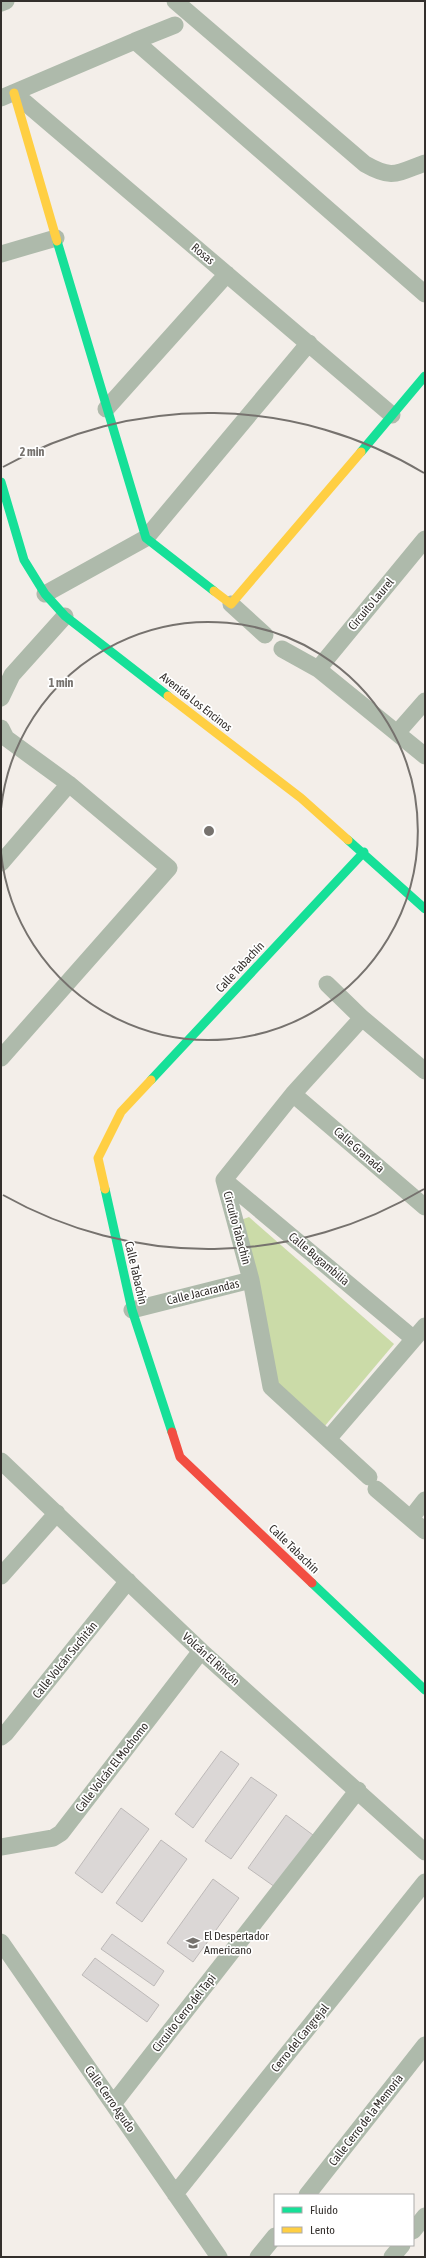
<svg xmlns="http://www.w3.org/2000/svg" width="426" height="2258" viewBox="0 0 426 2258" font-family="'Asap Condensed',sans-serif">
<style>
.green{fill:#cbdba8}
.building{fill:#dbd7d6;stroke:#bdb9b8}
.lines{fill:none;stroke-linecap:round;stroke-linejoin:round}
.street{stroke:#aebaab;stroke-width:17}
.fast{stroke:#16e098;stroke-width:9}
.slow{stroke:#ffcf43;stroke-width:9}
.jam{stroke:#f24e42;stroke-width:9}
.ring{fill:none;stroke:#76726e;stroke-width:2}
.labels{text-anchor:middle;stroke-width:3.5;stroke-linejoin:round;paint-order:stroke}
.street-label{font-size:12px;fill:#332f2c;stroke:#fff}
.poi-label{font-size:12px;fill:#332f2c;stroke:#fff;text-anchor:start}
.centre{fill:#76726e;stroke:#fff;stroke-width:2}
.ring-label{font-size:12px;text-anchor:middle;font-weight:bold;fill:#76726e;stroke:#fff;stroke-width:3.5;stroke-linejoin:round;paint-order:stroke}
</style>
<rect width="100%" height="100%" fill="#f3eee9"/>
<path class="green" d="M 249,1217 L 394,1344 L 324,1427 L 274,1381 L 238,1221 Z"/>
<path class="building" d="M 221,1751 L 239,1764 L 193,1828 L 175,1814 Z
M 251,1777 L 277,1795 L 231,1859 L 205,1841 Z
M 121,1808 L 149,1829 L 102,1893 L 75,1873 Z
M 286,1815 L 313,1835 L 275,1887 L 248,1868 Z
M 161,1840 L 187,1859 L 142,1922 L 116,1903 Z
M 213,1879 L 239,1898 L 193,1962 L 167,1943 Z
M 112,1934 L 164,1971 L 154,1986 L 101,1949 Z
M 95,1958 L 159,2005 L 147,2022 L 82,1975 Z"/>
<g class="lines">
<path class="street" d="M 175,1 L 365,164 C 393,180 397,173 425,163
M 1,3 L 6,1
M 135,41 L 175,25
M 14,93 L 392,415
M 1,98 L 135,41 L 425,294
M 1,254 L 56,238
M 106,409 L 227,274
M 45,594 L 146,538 L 309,343
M 231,604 L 265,635
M 282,649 L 318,669 L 425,756
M 318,669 L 425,539
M 1,698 L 12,675 L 65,616
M 1,728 L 6,738 L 69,784 L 169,868 L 1,1058
M 397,733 L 425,701
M 1,863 L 69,784
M 327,984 L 362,1018 L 425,1071
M 293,1094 L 425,1207
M 224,1180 L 251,1280 L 271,1387 L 369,1477
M 224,1180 L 414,1339
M 224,1180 L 293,1094 L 362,1018
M 132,1310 L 251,1280
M 328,1439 L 425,1326
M 1,1461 L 201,1651 L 425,1852
M 376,1489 L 425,1531
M 411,1518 L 425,1500
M 1,1576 L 57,1513
M 1,1737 L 6,1733 L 128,1581
M 1,1847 L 53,1838 L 61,1833 L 201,1651
M 1,1942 L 219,2257
M 113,2104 L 358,1790
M 175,2194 L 425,1882
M 307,2195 L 425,2045
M 413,2231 L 425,2216
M 258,2257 L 275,2236
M 392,2257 L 402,2245"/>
<path class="fast" d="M 57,241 L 146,538 L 214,591
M 361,452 L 425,376
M 1,482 L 24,560 L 45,594 L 65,616 L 168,696
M 348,840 L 425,909
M 151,1080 L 364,852
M 105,1189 L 132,1310 L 172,1432
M 312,1583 L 425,1690"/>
<path class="slow" d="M 14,93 L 57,241
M 214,591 L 231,604 L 361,452
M 168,696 L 301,798 L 348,840
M 105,1189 L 98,1158 L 121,1112 L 151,1080"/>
<path class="jam" d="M 172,1432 L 180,1457 L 312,1583"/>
</g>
<g class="ring">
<path d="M1 809A209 209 0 1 1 1 853"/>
<path d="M424 1189A418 418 0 0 1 3 1195M3 467A418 418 0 0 1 424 473"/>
</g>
<defs>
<symbol id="school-bare" viewBox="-9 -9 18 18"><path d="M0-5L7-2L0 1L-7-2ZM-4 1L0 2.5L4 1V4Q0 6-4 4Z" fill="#76726e" stroke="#fff" stroke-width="2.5" paint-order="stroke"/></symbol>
</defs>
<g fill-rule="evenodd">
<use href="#school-bare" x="183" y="1933" width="20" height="20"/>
</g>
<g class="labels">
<g class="street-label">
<text transform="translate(203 254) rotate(40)" y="4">Rosas</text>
<text transform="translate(371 604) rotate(-50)" y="4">Circuito Laurel</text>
<text transform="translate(196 702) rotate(38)" y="4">Avenida Los Encinos</text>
<text transform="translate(240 967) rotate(-47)" y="4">Calle Tabachín</text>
<text transform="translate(359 1150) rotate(41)" y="4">Calle Granada</text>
<text transform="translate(237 1228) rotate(75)" y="4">Circuito Tabachin</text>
<text transform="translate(319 1259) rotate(40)" y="4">Calle Bugambilia</text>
<text transform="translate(136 1273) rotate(77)" y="4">Calle Tabachín</text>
<text transform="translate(203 1292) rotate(-14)" y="4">Calle Jacarandas</text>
<text transform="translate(294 1549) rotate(44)" y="4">Calle Tabachín</text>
<text transform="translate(211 1659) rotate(42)" y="4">Volcán El Rincón</text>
<text transform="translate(65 1660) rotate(-51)" y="4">Calle Volcán Suchitán</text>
<text transform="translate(112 1767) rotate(-52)" y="4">Calle Volcán El Mochomo</text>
<text transform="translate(184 2013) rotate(-52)" y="4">Circuito Cerro del Tapi</text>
<text transform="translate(300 2038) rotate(-51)" y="4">Cerro del Cangrejal</text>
<text transform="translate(110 2099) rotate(55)" y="4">Calle Cerro Agudo</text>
<text transform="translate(366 2120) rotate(-52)" y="4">Calle Cerro de la Memoria</text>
</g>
<g class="poi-label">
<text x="204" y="1940">El Despertador<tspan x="204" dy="14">Americano</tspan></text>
</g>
</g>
<circle cx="209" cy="831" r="6" class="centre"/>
<g class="ring-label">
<text x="32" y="456">2 min</text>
<text x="61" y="687">1 min</text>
</g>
<rect width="426" height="2258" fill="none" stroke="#332f2c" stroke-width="4"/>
<rect x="274" y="2194" width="140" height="52" fill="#ffffff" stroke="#adacab"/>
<rect x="282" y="2207" width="20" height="6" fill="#16e098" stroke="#adacab"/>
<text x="310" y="2214" font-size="12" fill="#332f2c">Fluido</text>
<rect x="282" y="2227" width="20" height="6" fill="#ffcf43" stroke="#adacab"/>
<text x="310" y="2234" font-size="12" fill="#332f2c">Lento</text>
</svg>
